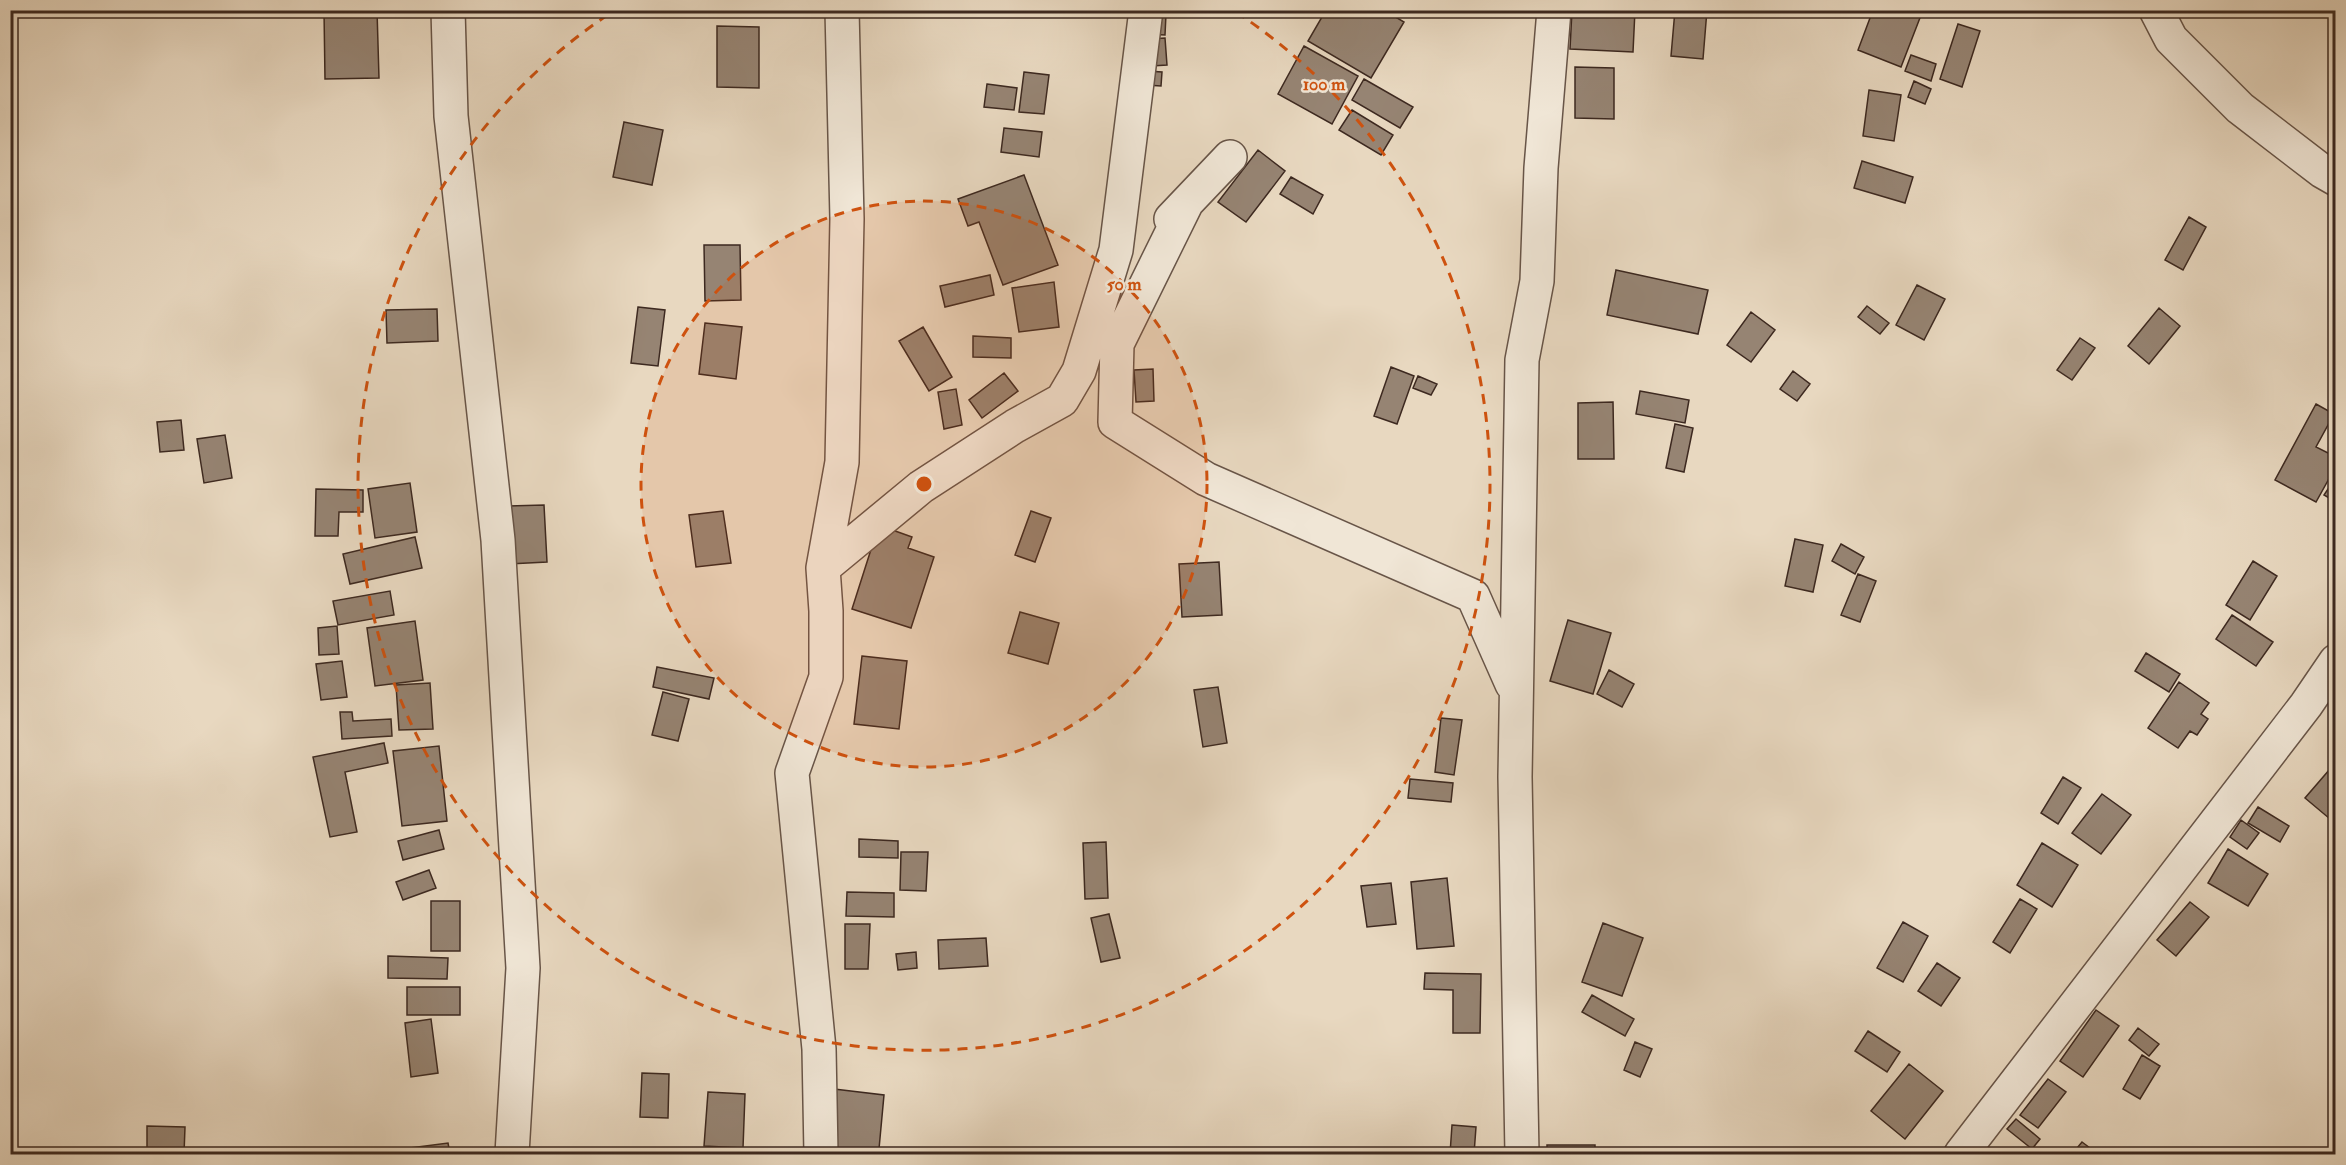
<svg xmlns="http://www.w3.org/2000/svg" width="2346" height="1165" viewBox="0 0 2346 1165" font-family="'IM FELL Double Pica',serif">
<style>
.building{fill:#968473;stroke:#3d2920;stroke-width:1.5}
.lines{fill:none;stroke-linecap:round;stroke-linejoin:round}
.street-casing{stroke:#685548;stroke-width:36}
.street{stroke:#f0e6d6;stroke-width:33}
.ring{fill:none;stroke:#ce520f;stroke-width:3;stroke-dasharray:10 8}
.centre{fill:#ce520f;stroke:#f0e6d6;stroke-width:3}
.ring-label{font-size:18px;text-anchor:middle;font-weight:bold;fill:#ce520f;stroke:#f0e6d6;stroke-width:5;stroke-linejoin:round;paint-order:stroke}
</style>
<rect width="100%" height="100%" fill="#e8d8c0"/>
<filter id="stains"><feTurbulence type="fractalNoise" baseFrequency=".00333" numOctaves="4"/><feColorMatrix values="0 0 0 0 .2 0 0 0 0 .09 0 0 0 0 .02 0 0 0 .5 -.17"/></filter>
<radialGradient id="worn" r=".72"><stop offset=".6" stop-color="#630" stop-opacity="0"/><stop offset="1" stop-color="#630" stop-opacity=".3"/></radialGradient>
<path class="building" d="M 319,10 L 377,10 L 379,78 L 325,79 L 324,11 Z
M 719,10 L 753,10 L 752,17 L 719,13 Z
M 1326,10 L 1384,10 L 1404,22 L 1371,78 L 1308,41 Z
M 1572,10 L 1635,10 L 1633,52 L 1570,49 Z
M 1675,10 L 1707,10 L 1703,59 L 1671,56 Z
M 1873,10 L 1923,10 L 1901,67 L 1858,50 Z
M 1148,12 L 1166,14 L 1165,35 L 1147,34 Z
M 1958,24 L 1980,31 L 1962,87 L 1940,79 Z
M 717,26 L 759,27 L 759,88 L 717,87 Z
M 1165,38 L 1167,65 L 1151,66 L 1149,39 Z
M 1304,46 L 1358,76 L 1332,124 L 1278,94 Z
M 1911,55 L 1936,64 L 1931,81 L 1905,71 Z
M 1575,67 L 1614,68 L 1614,119 L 1575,118 Z
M 1147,71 L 1162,72 L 1161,86 L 1146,85 Z
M 1024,72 L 1049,75 L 1044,114 L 1019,112 Z
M 1364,79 L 1413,107 L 1400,128 L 1352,100 Z
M 1914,81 L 1931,89 L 1925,104 L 1908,97 Z
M 987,84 L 1017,88 L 1014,110 L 984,107 Z
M 1869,90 L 1901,95 L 1894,141 L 1863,136 Z
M 1352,110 L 1393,135 L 1381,155 L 1339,130 Z
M 624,122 L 663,130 L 652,185 L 613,177 Z
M 1004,128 L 1042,132 L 1039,157 L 1001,152 Z
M 1258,150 L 1285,171 L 1246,222 L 1218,202 Z
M 1862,161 L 1913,177 L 1905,203 L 1854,188 Z
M 1024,175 L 1058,265 L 1003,285 L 979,222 L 968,226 L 958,199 Z
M 1291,177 L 1323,195 L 1313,214 L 1280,194 Z
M 2189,217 L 2206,227 L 2183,270 L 2165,260 Z
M 704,245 L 740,245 L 741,300 L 705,301 Z
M 1616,270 L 1708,290 L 1698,334 L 1607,315 Z
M 990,275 L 994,295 L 945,307 L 940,286 Z
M 1054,282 L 1059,327 L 1019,332 L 1012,288 Z
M 1917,285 L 1945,299 L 1924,340 L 1896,325 Z
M 1867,306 L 1889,323 L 1880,334 L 1858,317 Z
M 638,307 L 665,310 L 658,366 L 631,363 Z
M 2159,308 L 2180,326 L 2149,364 L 2128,346 Z
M 437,309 L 438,341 L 387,343 L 386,310 Z
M 1751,312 L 1775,330 L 1751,362 L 1727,345 Z
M 705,323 L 742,327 L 736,379 L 699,374 Z
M 923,327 L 952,377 L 929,391 L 899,341 Z
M 973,336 L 1011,338 L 1011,358 L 973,357 Z
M 2080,338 L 2095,348 L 2072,380 L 2057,370 Z
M 1391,367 L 1414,376 L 1397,424 L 1374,416 Z
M 1153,369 L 1154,401 L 1136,402 L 1134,370 Z
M 1793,371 L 1810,384 L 1797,401 L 1780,389 Z
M 1004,373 L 1018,391 L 982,418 L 969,400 Z
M 1418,376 L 1437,384 L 1431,395 L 1413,388 Z
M 956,389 L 962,425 L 944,429 L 938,392 Z
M 1640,391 L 1689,400 L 1685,423 L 1636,414 Z
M 1613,402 L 1614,459 L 1578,459 L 1578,403 Z
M 2316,404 L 2334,414 L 2316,447 L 2336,457 L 2336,466 L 2316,502 L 2275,480 Z
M 181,420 L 184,450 L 160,452 L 157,422 Z
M 1675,424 L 1693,428 L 1684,472 L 1666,468 Z
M 225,435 L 232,478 L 204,483 L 197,439 Z
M 2336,477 L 2336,502 L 2324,495 Z
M 410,483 L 417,532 L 375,538 L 368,489 Z
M 316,489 L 363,490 L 363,512 L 339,512 L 338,536 L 315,536 Z
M 544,505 L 547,562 L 506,564 L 504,506 Z
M 723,511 L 731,563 L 696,567 L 689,515 Z
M 1031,511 L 1051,518 L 1035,562 L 1015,555 Z
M 884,527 L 912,537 L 908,548 L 934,557 L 911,628 L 852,609 L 875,537 Z
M 415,537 L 422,568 L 350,584 L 343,554 Z
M 1795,539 L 1823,545 L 1813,592 L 1785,586 Z
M 1841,544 L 1864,557 L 1855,574 L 1832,561 Z
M 2253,561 L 2277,576 L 2250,620 L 2226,605 Z
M 1219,562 L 1222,615 L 1182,617 L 1179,564 Z
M 1858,574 L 1876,581 L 1860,622 L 1841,615 Z
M 390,591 L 394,615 L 338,625 L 333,601 Z
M 1020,612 L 1059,623 L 1048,664 L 1008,653 Z
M 2232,615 L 2273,642 L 2256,666 L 2216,639 Z
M 1568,620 L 1611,633 L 1593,694 L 1550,681 Z
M 415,621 L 423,680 L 375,686 L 367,628 Z
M 337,626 L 339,654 L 319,655 L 318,628 Z
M 2146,653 L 2180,674 L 2169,692 L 2135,671 Z
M 862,656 L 907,661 L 899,729 L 854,724 Z
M 342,661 L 347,697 L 321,700 L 316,664 Z
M 657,667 L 714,678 L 709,699 L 653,687 Z
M 1609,670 L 1634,684 L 1622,707 L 1597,694 Z
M 2179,682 L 2209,703 L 2201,714 L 2208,719 L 2197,735 L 2190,731 L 2178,748 L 2148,728 Z
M 430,683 L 433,729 L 399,730 L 396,685 Z
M 1218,687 L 1227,743 L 1203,747 L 1194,690 Z
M 663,692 L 689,699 L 678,741 L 652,735 Z
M 340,712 L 352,712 L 353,721 L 391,719 L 392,736 L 342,739 Z
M 1441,718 L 1462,720 L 1454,775 L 1435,772 Z
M 384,743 L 388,763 L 345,772 L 357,832 L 330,837 L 313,757 Z
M 439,746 L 447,821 L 402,826 L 393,751 Z
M 2336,762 L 2336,824 L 2305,798 Z
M 2063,777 L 2081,788 L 2058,824 L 2041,813 Z
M 1410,779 L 1453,783 L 1451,802 L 1408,798 Z
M 2102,794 L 2131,815 L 2101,854 L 2072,833 Z
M 2258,807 L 2289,826 L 2280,842 L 2248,823 Z
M 2241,820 L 2259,833 L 2247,849 L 2230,837 Z
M 439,830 L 444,849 L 403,860 L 398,841 Z
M 859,839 L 898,841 L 898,858 L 859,857 Z
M 1106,842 L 1108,898 L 1085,899 L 1083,843 Z
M 2042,843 L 2078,865 L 2052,907 L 2017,885 Z
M 2228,849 L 2268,874 L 2248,906 L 2208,883 Z
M 901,852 L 928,852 L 926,891 L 900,890 Z
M 429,870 L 436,888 L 403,900 L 396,882 Z
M 1447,878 L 1454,946 L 1417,949 L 1411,882 Z
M 1391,883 L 1396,924 L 1367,927 L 1361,886 Z
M 847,892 L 894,893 L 894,917 L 846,916 Z
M 2020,899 L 2037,909 L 2010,953 L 1993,942 Z
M 431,901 L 460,901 L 460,951 L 431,951 Z
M 2190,902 L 2209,917 L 2176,956 L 2157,940 Z
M 1109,914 L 1120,958 L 1101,962 L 1091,918 Z
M 1903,922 L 1928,936 L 1903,982 L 1877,968 Z
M 1603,923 L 1643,938 L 1622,996 L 1582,982 Z
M 845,924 L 870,924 L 868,969 L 845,969 Z
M 986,938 L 988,966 L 939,969 L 938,940 Z
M 916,952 L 917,968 L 898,970 L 896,954 Z
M 388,956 L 448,958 L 447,979 L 388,978 Z
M 1937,963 L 1960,978 L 1941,1006 L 1918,991 Z
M 1425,973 L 1481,974 L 1480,1033 L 1453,1033 L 1453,990 L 1424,989 Z
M 407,987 L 460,987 L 460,1015 L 407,1015 Z
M 1592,995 L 1634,1019 L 1625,1036 L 1582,1012 Z
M 2096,1010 L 2119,1026 L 2083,1077 L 2060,1061 Z
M 431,1019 L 438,1073 L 411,1077 L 405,1023 Z
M 2138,1028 L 2159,1044 L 2149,1056 L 2129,1040 Z
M 1868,1031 L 1900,1052 L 1887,1072 L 1855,1051 Z
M 1635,1042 L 1652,1049 L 1640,1077 L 1624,1070 Z
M 2142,1055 L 2160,1066 L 2140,1099 L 2123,1089 Z
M 1909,1064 L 1943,1091 L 1905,1139 L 1871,1111 Z
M 642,1073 L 669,1074 L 668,1118 L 640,1117 Z
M 2048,1079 L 2066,1092 L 2038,1128 L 2020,1115 Z
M 834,1089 L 884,1095 L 879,1149 L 926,1154 L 828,1154 Z
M 708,1092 L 745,1094 L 743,1148 L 704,1146 Z
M 2016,1119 L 2040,1139 L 2032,1149 L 2007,1129 Z
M 1452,1125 L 1476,1127 L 1474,1154 L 1450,1154 Z
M 147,1126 L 185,1127 L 184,1154 L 147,1154 Z
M 2082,1142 L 2098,1154 L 2072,1154 Z
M 448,1143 L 450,1154 L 396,1154 L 395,1150 Z
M 1547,1145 L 1595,1145 L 1595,1154 L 1547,1154 Z"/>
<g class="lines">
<defs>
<path id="street" d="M 448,10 L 451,116 L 498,540 L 523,968 L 512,1154
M 2156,10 L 2171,39 L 2240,108 L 2322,171 L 2336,179
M 1186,204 L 1117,344 L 1115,422 L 1206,479 L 1473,596 L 1512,684
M 1171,219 L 1230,157
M 823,568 L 921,487 L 1015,426 L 1062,400 L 1079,371 L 1116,250 L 1146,10
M 821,1154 L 819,1049 L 792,773 L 826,677 L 826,611 L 823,568 L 842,462 L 847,219 L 842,10
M 1522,1154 L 1515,777 L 1522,360 L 1537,281 L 1541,168 L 1554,10
M 1961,1154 L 2306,705 L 2336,661"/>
</defs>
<use href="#street" class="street-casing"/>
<use href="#street" class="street"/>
</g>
<circle cx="924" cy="484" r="283" fill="#ce520f" fill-opacity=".12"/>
<g class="ring">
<circle cx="924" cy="484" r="283"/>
<path d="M1236 12A566 566 0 1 1 612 12"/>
</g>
<circle cx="924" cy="484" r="9" class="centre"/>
<g class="ring-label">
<text x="1324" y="90">100 m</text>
<text x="1124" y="290">50 m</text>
</g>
<rect width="2346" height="1165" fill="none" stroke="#e8d8c0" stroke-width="36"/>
<rect x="12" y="12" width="2322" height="1141" fill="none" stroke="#3d2920" stroke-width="3"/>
<rect x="18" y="18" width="2310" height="1129" fill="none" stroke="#3d2920" stroke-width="1.5"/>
<rect width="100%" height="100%" filter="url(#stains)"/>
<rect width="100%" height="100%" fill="url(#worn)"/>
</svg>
